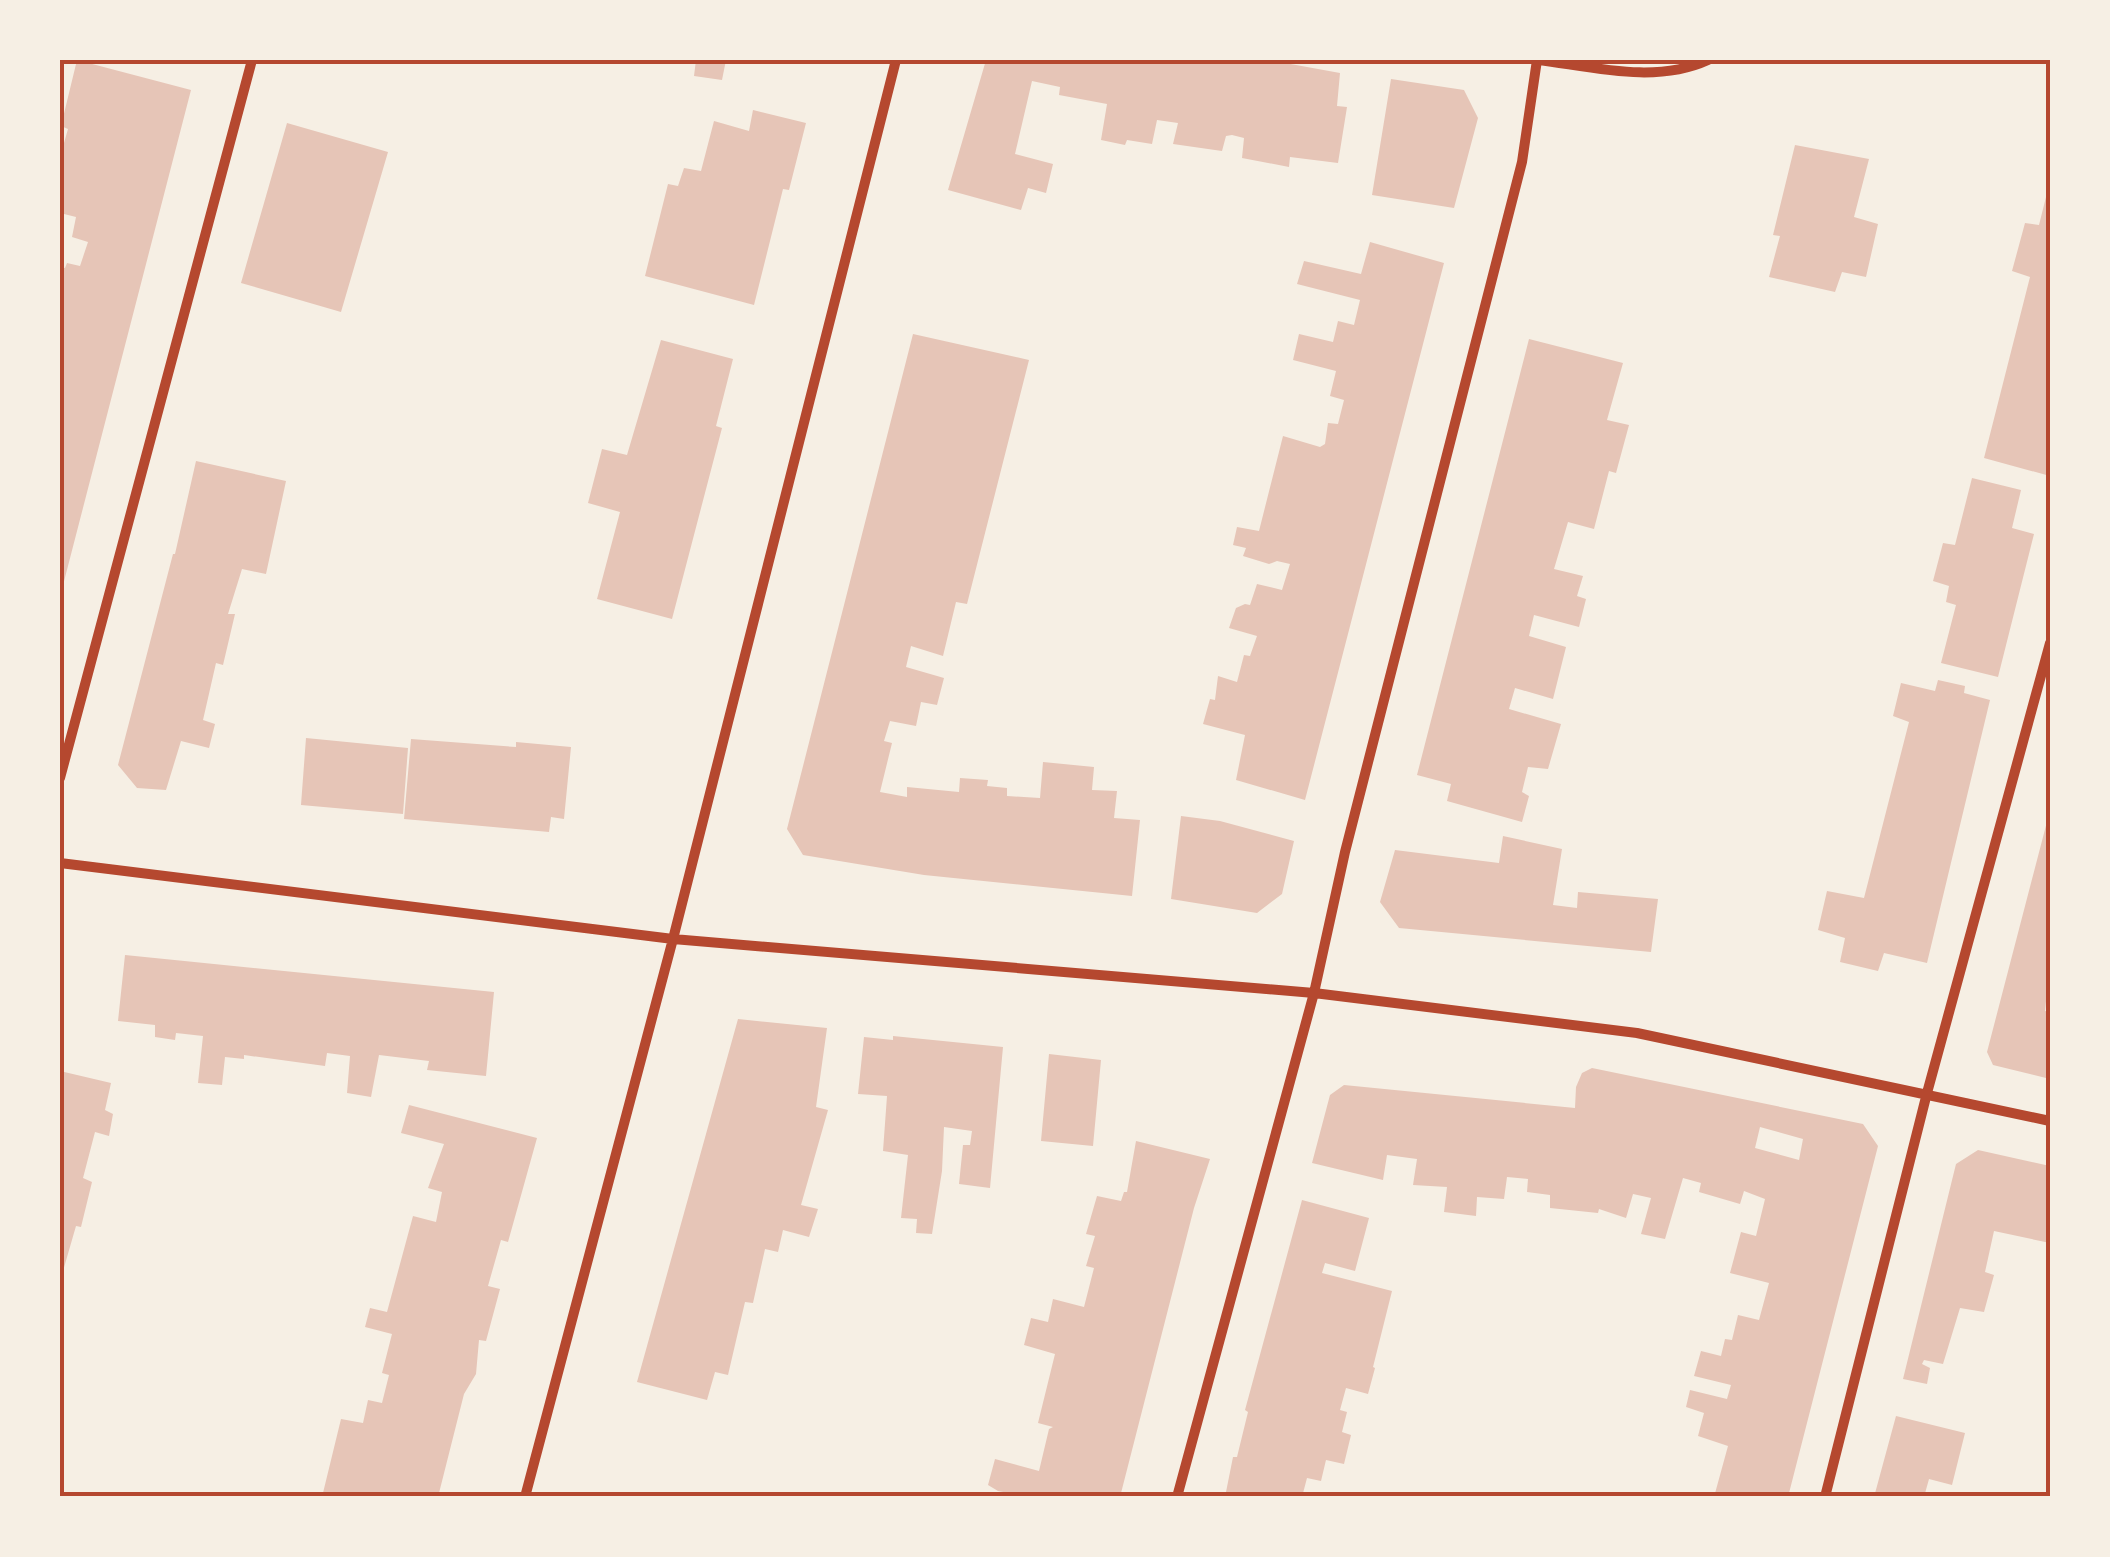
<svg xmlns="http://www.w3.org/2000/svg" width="2110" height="1557" viewBox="0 0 2110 1557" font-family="'IBM Plex Sans',sans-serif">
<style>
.building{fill:#e6c5b7;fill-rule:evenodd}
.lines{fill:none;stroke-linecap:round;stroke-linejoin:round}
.minor{stroke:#b5482f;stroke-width:10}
.neatline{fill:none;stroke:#b5482f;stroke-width:4}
</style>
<rect width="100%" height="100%" fill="#f6efe4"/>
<path class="building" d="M 77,60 L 191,90 L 61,593 L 60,267 L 65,268 L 67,263 L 80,266 L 88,242 L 72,237 L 76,217 L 60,213 L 60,157 L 68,129 L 61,126 Z
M 696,60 L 726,60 L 722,80 L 694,76 Z
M 986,60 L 1268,60 L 1340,73 L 1337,106 L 1347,107 L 1338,163 L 1290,157 L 1289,167 L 1242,158 L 1244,138 L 1232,135 L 1226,136 L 1222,151 L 1173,144 L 1178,123 L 1157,120 L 1152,144 L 1127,140 L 1125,145 L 1101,140 L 1107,104 L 1059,95 L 1060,87 L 1032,81 L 1015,154 L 1053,164 L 1046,193 L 1028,188 L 1021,210 L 948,190 Z
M 1391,79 L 1464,90 L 1478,118 L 1454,208 L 1372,195 Z
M 753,110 L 806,123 L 789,190 L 783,189 L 754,305 L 645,276 L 668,184 L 678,186 L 684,168 L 701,171 L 714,121 L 749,131 Z
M 287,123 L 388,152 L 341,312 L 241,283 Z
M 1795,145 L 1869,159 L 1854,217 L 1878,224 L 1866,277 L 1842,272 L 1835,292 L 1769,277 L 1780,236 L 1773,235 Z
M 2049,185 L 2050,186 L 2050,476 L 1984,458 L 2030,277 L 2012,271 L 2025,223 L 2039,225 Z
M 1370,242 L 1444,263 L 1305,800 L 1236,780 L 1245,735 L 1203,724 L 1210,699 L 1215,700 L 1218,676 L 1237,682 L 1244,655 L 1250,656 L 1257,636 L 1229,628 L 1236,608 L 1245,604 L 1250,605 L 1257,584 L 1282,590 L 1290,564 L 1277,561 L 1269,564 L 1243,556 L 1246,548 L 1233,545 L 1237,527 L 1259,531 L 1283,436 L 1320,447 L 1325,444 L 1328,423 L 1338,424 L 1344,400 L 1330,396 L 1336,371 L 1293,360 L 1299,334 L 1333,342 L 1338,321 L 1354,325 L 1360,300 L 1297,284 L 1304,261 L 1361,274 Z
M 913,334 L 1029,360 L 967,604 L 956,602 L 943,656 L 911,646 L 906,667 L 944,678 L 937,705 L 921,702 L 916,726 L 890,721 L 884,741 L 892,743 L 880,792 L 907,797 L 907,787 L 959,792 L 960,778 L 988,780 L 987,786 L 1007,788 L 1007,796 L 1040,798 L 1043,762 L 1094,767 L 1092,790 L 1117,791 L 1114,818 L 1140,820 L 1132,896 L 924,875 L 803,855 L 787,829 Z
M 1529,339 L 1623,363 L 1607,420 L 1629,425 L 1616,473 L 1609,471 L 1594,529 L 1568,522 L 1554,569 L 1583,576 L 1577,596 L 1586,599 L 1579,627 L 1534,615 L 1529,636 L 1566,647 L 1553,699 L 1515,688 L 1509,709 L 1561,724 L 1548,769 L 1528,767 L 1522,792 L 1529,796 L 1522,822 L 1447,801 L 1451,784 L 1417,775 Z
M 661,340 L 733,359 L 716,426 L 722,428 L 672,619 L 597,599 L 620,512 L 588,503 L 602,449 L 627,455 Z
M 196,461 L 286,481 L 266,574 L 242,569 L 228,614 L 235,614 L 223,665 L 216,663 L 203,720 L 215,724 L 209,748 L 181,741 L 166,790 L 137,788 L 118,765 L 173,554 L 175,554 Z
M 1972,478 L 2021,490 L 2012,528 L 2034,534 L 1998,677 L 1941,663 L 1956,605 L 1946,602 L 1949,586 L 1933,581 L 1943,543 L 1955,545 Z
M 1938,680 L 1965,686 L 1964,693 L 1990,700 L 1927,963 L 1884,953 L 1878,971 L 1840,962 L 1845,938 L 1818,930 L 1827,891 L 1864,898 L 1909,722 L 1893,716 L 1901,683 L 1935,691 Z
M 306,738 L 408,748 L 403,814 L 301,805 Z
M 411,739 L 516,747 L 516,742 L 571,747 L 564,819 L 551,817 L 549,832 L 404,819 Z
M 2049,814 L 2050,962 L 2045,1011 L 2050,1012 L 2050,1079 L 1993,1065 L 1987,1052 Z
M 1181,816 L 1220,821 L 1294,841 L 1282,894 L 1257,913 L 1171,899 Z
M 1503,836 L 1562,849 L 1553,905 L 1577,908 L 1578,892 L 1658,899 L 1651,952 L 1399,928 L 1380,902 L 1395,850 L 1499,863 Z
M 125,955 L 494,992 L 486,1076 L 427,1070 L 429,1061 L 379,1055 L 371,1097 L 347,1093 L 350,1056 L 327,1053 L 325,1066 L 244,1055 L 244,1059 L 225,1057 L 222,1085 L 198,1083 L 203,1036 L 176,1033 L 175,1040 L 155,1037 L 155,1025 L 118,1021 Z
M 738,1019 L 827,1028 L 816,1107 L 828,1110 L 801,1205 L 818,1209 L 809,1237 L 783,1230 L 778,1252 L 765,1249 L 753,1303 L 745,1302 L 728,1375 L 715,1372 L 707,1400 L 637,1382 Z
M 893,1036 L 1003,1047 L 990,1188 L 959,1184 L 963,1145 L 970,1145 L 972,1131 L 944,1127 L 942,1171 L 932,1234 L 916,1233 L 917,1219 L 901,1218 L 908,1155 L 883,1151 L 887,1096 L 858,1094 L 864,1037 L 893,1040 Z
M 1049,1054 L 1101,1060 L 1093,1146 L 1041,1141 Z
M 1592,1068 L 1863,1124 L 1878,1146 L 1788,1497 L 1714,1497 L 1728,1446 L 1698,1436 L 1704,1413 L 1686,1407 L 1690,1390 L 1727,1399 L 1731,1385 L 1694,1376 L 1701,1351 L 1721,1356 L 1725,1339 L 1732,1340 L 1738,1315 L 1759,1320 L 1769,1283 L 1730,1273 L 1741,1232 L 1756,1236 L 1765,1199 L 1744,1191 L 1740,1204 L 1699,1192 L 1701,1183 L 1683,1178 L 1665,1239 L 1641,1234 L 1651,1198 L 1633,1194 L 1626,1218 L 1599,1209 L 1598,1213 L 1550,1208 L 1550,1195 L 1527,1192 L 1528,1179 L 1507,1177 L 1504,1199 L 1477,1197 L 1476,1216 L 1444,1212 L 1447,1187 L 1413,1185 L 1417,1159 L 1387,1155 L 1383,1180 L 1312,1163 L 1330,1095 L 1344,1085 L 1575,1108 L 1576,1087 L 1582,1073 ZM 1760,1127 L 1803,1139 L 1799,1160 L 1755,1148 Z
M 60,1071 L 111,1083 L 105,1110 L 113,1114 L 109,1136 L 95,1132 L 83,1178 L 92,1182 L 81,1227 L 76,1226 L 61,1278 Z
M 409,1105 L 537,1138 L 508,1242 L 501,1240 L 488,1286 L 500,1289 L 486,1341 L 479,1340 L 476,1374 L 464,1394 L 438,1497 L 322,1497 L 341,1419 L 363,1423 L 368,1400 L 382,1403 L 389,1375 L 382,1373 L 392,1334 L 365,1327 L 370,1308 L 387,1312 L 413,1216 L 436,1222 L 442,1192 L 428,1188 L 444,1144 L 401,1133 Z
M 1136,1141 L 1210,1159 L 1194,1208 L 1120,1497 L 1029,1497 L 998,1491 L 988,1485 L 995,1459 L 1039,1471 L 1049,1429 L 1053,1427 L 1038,1423 L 1055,1354 L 1024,1345 L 1031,1318 L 1048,1322 L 1053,1299 L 1084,1307 L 1094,1268 L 1086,1266 L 1095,1236 L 1086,1234 L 1097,1196 L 1121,1201 L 1124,1192 L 1127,1192 Z
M 1978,1150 L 2050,1166 L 2050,1243 L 1994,1231 L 1985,1272 L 1994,1275 L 1984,1312 L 1960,1308 L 1943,1364 L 1924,1360 L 1922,1364 L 1930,1368 L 1927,1384 L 1903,1379 L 1956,1164 Z
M 1302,1200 L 1369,1218 L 1355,1271 L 1325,1263 L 1322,1273 L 1392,1291 L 1373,1367 L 1375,1368 L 1368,1394 L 1346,1388 L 1340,1410 L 1347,1412 L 1342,1432 L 1351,1435 L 1344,1464 L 1326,1460 L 1321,1481 L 1307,1478 L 1302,1497 L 1225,1497 L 1233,1457 L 1237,1457 L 1248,1412 L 1245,1410 Z
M 1896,1416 L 1965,1433 L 1952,1485 L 1929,1479 L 1924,1497 L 1874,1497 Z"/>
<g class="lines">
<path class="minor" d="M 1539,60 C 1593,67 1656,84 1708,60
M 60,778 L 252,60
M 60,863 L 673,939 L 1314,993 L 1637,1033 L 2050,1121
M 525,1497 L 673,939 L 896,60
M 1177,1497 L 1314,993 L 1345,852 L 1522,162 L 1537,60
M 1825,1497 L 1927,1093 L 2050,643"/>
</g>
<rect width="2110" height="1557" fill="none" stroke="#f6efe4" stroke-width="125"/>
<rect x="62" y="62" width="1986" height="1432" class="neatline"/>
</svg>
